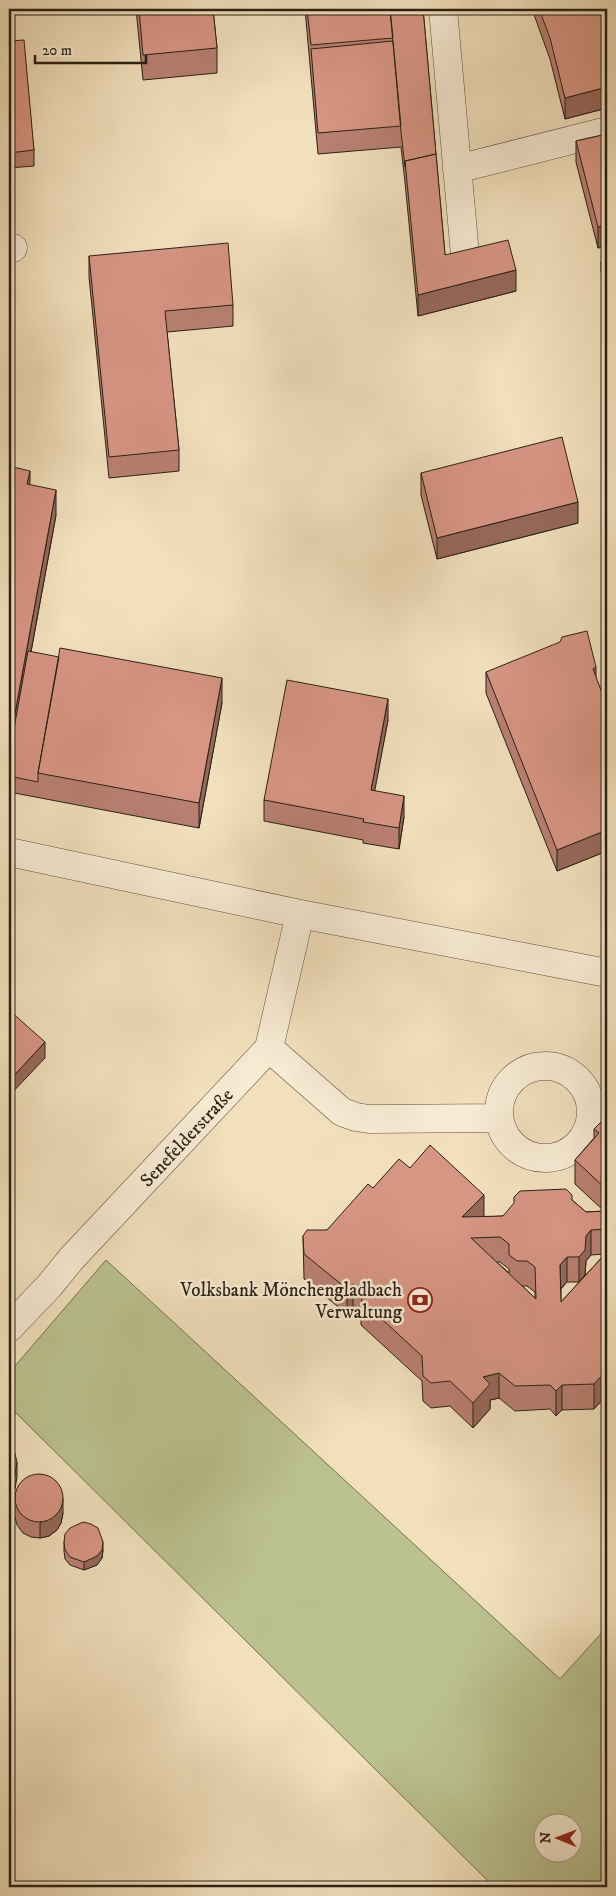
<svg xmlns="http://www.w3.org/2000/svg" width="616" height="1896" viewBox="0 0 616 1896" font-family="'IM FELL DW Pica',serif">
<style>
.green{fill:#bbc290;stroke:#727152;fill-rule:evenodd}
.lines{fill:none;stroke-linecap:round;stroke-linejoin:round}
.minor-casing{stroke:#5b503e;stroke-width:29}
.minor{stroke:#f7ebd4;stroke-width:28}
.wall{fill:#b98072;stroke:#292014;fill-rule:evenodd}
.shaded-wall{fill:#96685c;stroke:#292014}
.building{fill:#d79584;stroke:#292014;fill-rule:evenodd}
.labels{text-anchor:middle;stroke-width:5;stroke-linejoin:round;paint-order:stroke}
.street-label{font-size:19px;fill:#292014;stroke:#f7ebd4}
.poi-label{font-size:19px;fill:#292014;stroke:#f7ebd4;text-anchor:end}
</style>
<rect width="100%" height="100%" fill="#f2e0bd"/>
<filter id="stains"><feTurbulence type="fractalNoise" baseFrequency=".004" numOctaves="4"/><feColorMatrix values="0 0 0 0 .2 0 0 0 0 .09 0 0 0 0 .02 0 0 0 .5 -.17"/></filter>
<radialGradient id="worn" r=".72"><stop offset=".6" stop-color="#630" stop-opacity="0"/><stop offset="1" stop-color="#630" stop-opacity=".3"/></radialGradient>
<path class="green" d="M 106,1260 L 560,1679 L 607,1627 L 607,1887 L 494,1887 L 9,1406 L 9,1373 ZM 544,1824 L 574,1824 L 574,1854 L 544,1854 Z"/>
<g class="lines">
<defs>
<path id="minor" d="M 443,9 L 465,255
M 457,169 L 607,131
M 9,248 L 13,248
M 9,852 L 300,914 L 607,973
M 269,1048 L 342,1112 L 356,1117 L 369,1119 L 499,1118
M499 1112a46 46 0 1 1 92 0a46 46 0 1 1-92 0Z
M 9,1328 L 50,1285 L 72,1258 L 269,1048 L 300,914"/>
</defs>
<use href="#minor" class="minor-casing"/>
<use href="#minor" class="minor"/>
</g>
<path class="wall" d="M 136,9 L 213,9 L 217,48 L 217,73 L 143,80 Z
M 305,9 L 423,9 L 436,154 L 445,255 L 516,291 L 418,316 L 405,182 L 401,147 L 318,154 Z
M 532,9 L 607,9 L 607,108 L 565,119 L 550,59 Z
M 9,41 L 34,150 L 34,166 L 9,168 Z
M 607,134 L 607,246 L 598,248 L 576,162 L 576,141 Z
M 89,256 L 233,305 L 233,326 L 167,332 L 179,450 L 179,471 L 109,478 L 89,277 Z
M 607,261 L 607,299 L 601,271 L 601,262 Z
M 9,466 L 30,485 L 56,515 L 31,652 L 222,703 L 199,828 L 9,792 Z
M 421,473 L 578,523 L 437,559 L 421,495 Z
M 486,672 L 596,678 L 607,706 L 607,851 L 557,871 L 486,693 Z
M 388,720 L 374,791 L 404,817 L 399,849 L 363,843 L 363,840 L 264,821 L 264,800 Z
M 607,1116 L 607,1395 L 594,1409 L 562,1410 L 556,1416 L 550,1409 L 515,1411 L 499,1398 L 490,1400 L 490,1409 L 473,1428 L 450,1406 L 431,1408 L 423,1401 L 422,1381 L 361,1325 L 361,1315 L 353,1308 L 347,1314 L 304,1279 L 303,1236 L 327,1230 L 373,1188 L 410,1168 L 484,1217 L 503,1216 L 572,1200 L 586,1212 L 604,1211 L 575,1184 L 575,1160 L 594,1138 L 594,1129 ZM 605,1254 L 561,1302 L 561,1289 L 567,1282 L 579,1282 L 585,1275 L 586,1261 L 591,1255 ZM 497,1262 L 500,1262 L 509,1269 L 509,1273 ZM 522,1286 L 527,1286 L 535,1292 L 535,1298 Z
M 14,1499 L 63,1513 L 61,1523 L 57,1530 L 49,1536 L 40,1538 L 31,1537 L 23,1533 L 17,1525 L 14,1514 Z
M 64,1542 L 103,1550 L 102,1558 L 97,1565 L 84,1570 L 70,1565 L 65,1559 L 64,1551 Z"/>
<path class="shaded-wall" d="M 607,87 L 607,108 L 565,119 L 565,98 Z
M 607,225 L 607,246 L 598,248 L 598,227 Z
M 516,270 L 516,291 L 418,316 L 418,295 Z
M 30,471 L 30,495 L 27,484 Z
M 56,490 L 56,515 L 11,760 L 11,735 Z
M 578,502 L 578,523 L 437,559 L 437,538 Z
M 596,667 L 596,688 L 593,669 Z
M 222,678 L 222,703 L 199,828 L 199,803 Z
M 388,699 L 388,720 L 371,811 L 371,790 Z
M 404,796 L 404,817 L 399,849 L 399,828 Z
M 607,830 L 607,851 L 557,871 L 557,850 Z
M 45,1042 L 45,1058 L 9,1096 L 9,1081 Z
M 484,1195 L 484,1219 L 462,1217 Z
M 591,1230 L 591,1255 L 586,1261 L 585,1275 L 579,1282 L 579,1257 L 586,1236 Z
M 567,1257 L 567,1282 L 560,1289 L 560,1265 Z
M 353,1284 L 353,1308 L 347,1314 L 347,1289 Z
M 607,1370 L 607,1395 L 594,1409 L 594,1384 Z
M 499,1373 L 499,1398 L 490,1400 L 490,1409 L 473,1428 L 473,1403 L 483,1377 Z
M 562,1385 L 562,1410 L 556,1416 L 556,1391 Z
M 17,1462 L 17,1477 L 15,1489 L 9,1498 L 9,1482 Z
M 63,1498 L 63,1513 L 61,1523 L 57,1530 L 49,1536 L 40,1538 L 40,1523 Z
M 103,1542 L 103,1550 L 102,1558 L 97,1565 L 84,1570 L 84,1562 Z"/>
<path class="building" d="M 139,9 L 213,9 L 217,48 L 143,55 Z
M 307,9 L 390,9 L 393,38 L 311,45 Z
M 390,9 L 423,9 L 436,154 L 405,161 L 405,167 L 401,132 Z
M 539,9 L 607,9 L 607,87 L 565,98 L 550,38 Z
M 24,40 L 34,150 L 9,153 L 9,41 Z
M 393,41 L 401,126 L 318,133 L 311,49 Z
M 607,134 L 607,225 L 598,227 L 576,141 Z
M 436,154 L 445,255 L 508,240 L 516,270 L 418,295 L 405,161 Z
M 228,243 L 233,305 L 165,311 L 179,450 L 109,457 L 89,256 Z
M 607,261 L 607,290 L 601,262 Z
M 562,437 L 578,502 L 437,538 L 421,473 Z
M 9,466 L 30,471 L 27,484 L 56,490 L 11,735 L 9,735 Z
M 587,631 L 596,667 L 593,669 L 607,706 L 607,830 L 557,850 L 486,672 L 560,642 L 562,637 Z
M 60,648 L 222,678 L 199,803 L 38,773 Z
M 28,651 L 59,657 L 38,773 L 38,782 L 9,776 L 9,756 Z
M 287,680 L 388,699 L 371,790 L 404,796 L 399,828 L 363,822 L 364,819 L 264,800 Z
M 9,1010 L 45,1042 L 9,1081 Z
M 607,1116 L 607,1190 L 575,1160 L 599,1133 L 594,1129 Z
M 430,1145 L 484,1195 L 462,1217 L 503,1216 L 514,1203 L 514,1197 L 520,1191 L 566,1189 L 572,1195 L 572,1200 L 586,1212 L 607,1211 L 607,1229 L 591,1230 L 586,1236 L 585,1250 L 579,1257 L 567,1257 L 560,1265 L 561,1302 L 607,1252 L 607,1370 L 594,1384 L 562,1385 L 556,1391 L 550,1385 L 515,1386 L 499,1373 L 483,1377 L 490,1384 L 473,1403 L 450,1381 L 431,1383 L 423,1376 L 422,1356 L 361,1300 L 367,1295 L 353,1284 L 347,1289 L 304,1254 L 303,1236 L 307,1230 L 327,1230 L 368,1184 L 373,1188 L 399,1159 L 410,1168 ZM 500,1237 L 509,1244 L 509,1255 L 517,1261 L 527,1261 L 535,1267 L 536,1299 L 471,1238 Z
M 9,1442 L 14,1450 L 17,1462 L 15,1474 L 9,1482 Z
M15 1498a24 24 0 1 1 48 0a24 24 0 1 1-48 0Z
M 83,1522 L 91,1524 L 98,1528 L 103,1542 L 102,1550 L 97,1556 L 84,1562 L 70,1557 L 65,1550 L 64,1542 L 65,1534 L 70,1528 Z"/>
<defs>
<symbol id="bank-ring" viewBox="-11 -11 22 22"><circle r="9.5" fill="#f7ebd4" stroke="#8f2418" stroke-width="1.5"/><path d="M-6-4H6V4H-6ZM0-2.3a2.3 2.3 0 1 0 0 4.6a2.3 2.3 0 1 0 0-4.6Z" fill="#8f2418"/></symbol>
</defs>
<g fill-rule="evenodd">
<use href="#bank-ring" x="406" y="1286" width="28" height="28"/>
</g>
<g class="labels">
<g class="street-label">
<text transform="translate(186 1137) rotate(-47)" y="7">Senefelderstraße</text>
</g>
<g class="poi-label">
<text x="402" y="1296">Volksbank Mönchengladbach<tspan x="402" dy="22">Verwaltung</tspan></text>
</g>
</g>
<rect width="616" height="1896" fill="none" stroke="#f2e0bd" stroke-width="30"/>
<rect x="10" y="10" width="596" height="1876" fill="none" stroke="#292014" stroke-width="2.5"/>
<rect x="15" y="15" width="586" height="1866" fill="none" stroke="#292014"/>
<g transform="translate(558 1838) rotate(271)"><circle r="24" fill="#f7ebd4" stroke="#a59a87"/>
<path d="M0-4L9 19L0 12L-9 19Z" fill="#8f2418"/>
<text y="-8" font-size="14" font-weight="bold" text-anchor="middle" fill="#292014">N</text>
</g>
<path d="M35 55v8h111v-8" fill="none" stroke="#292014" stroke-width="2.5"/>
<text x="42" y="55" font-size="15" fill="#292014" stroke="#f7ebd4" stroke-width="4" paint-order="stroke">20 m</text>
<rect width="100%" height="100%" filter="url(#stains)"/>
<rect width="100%" height="100%" fill="url(#worn)"/>
</svg>
